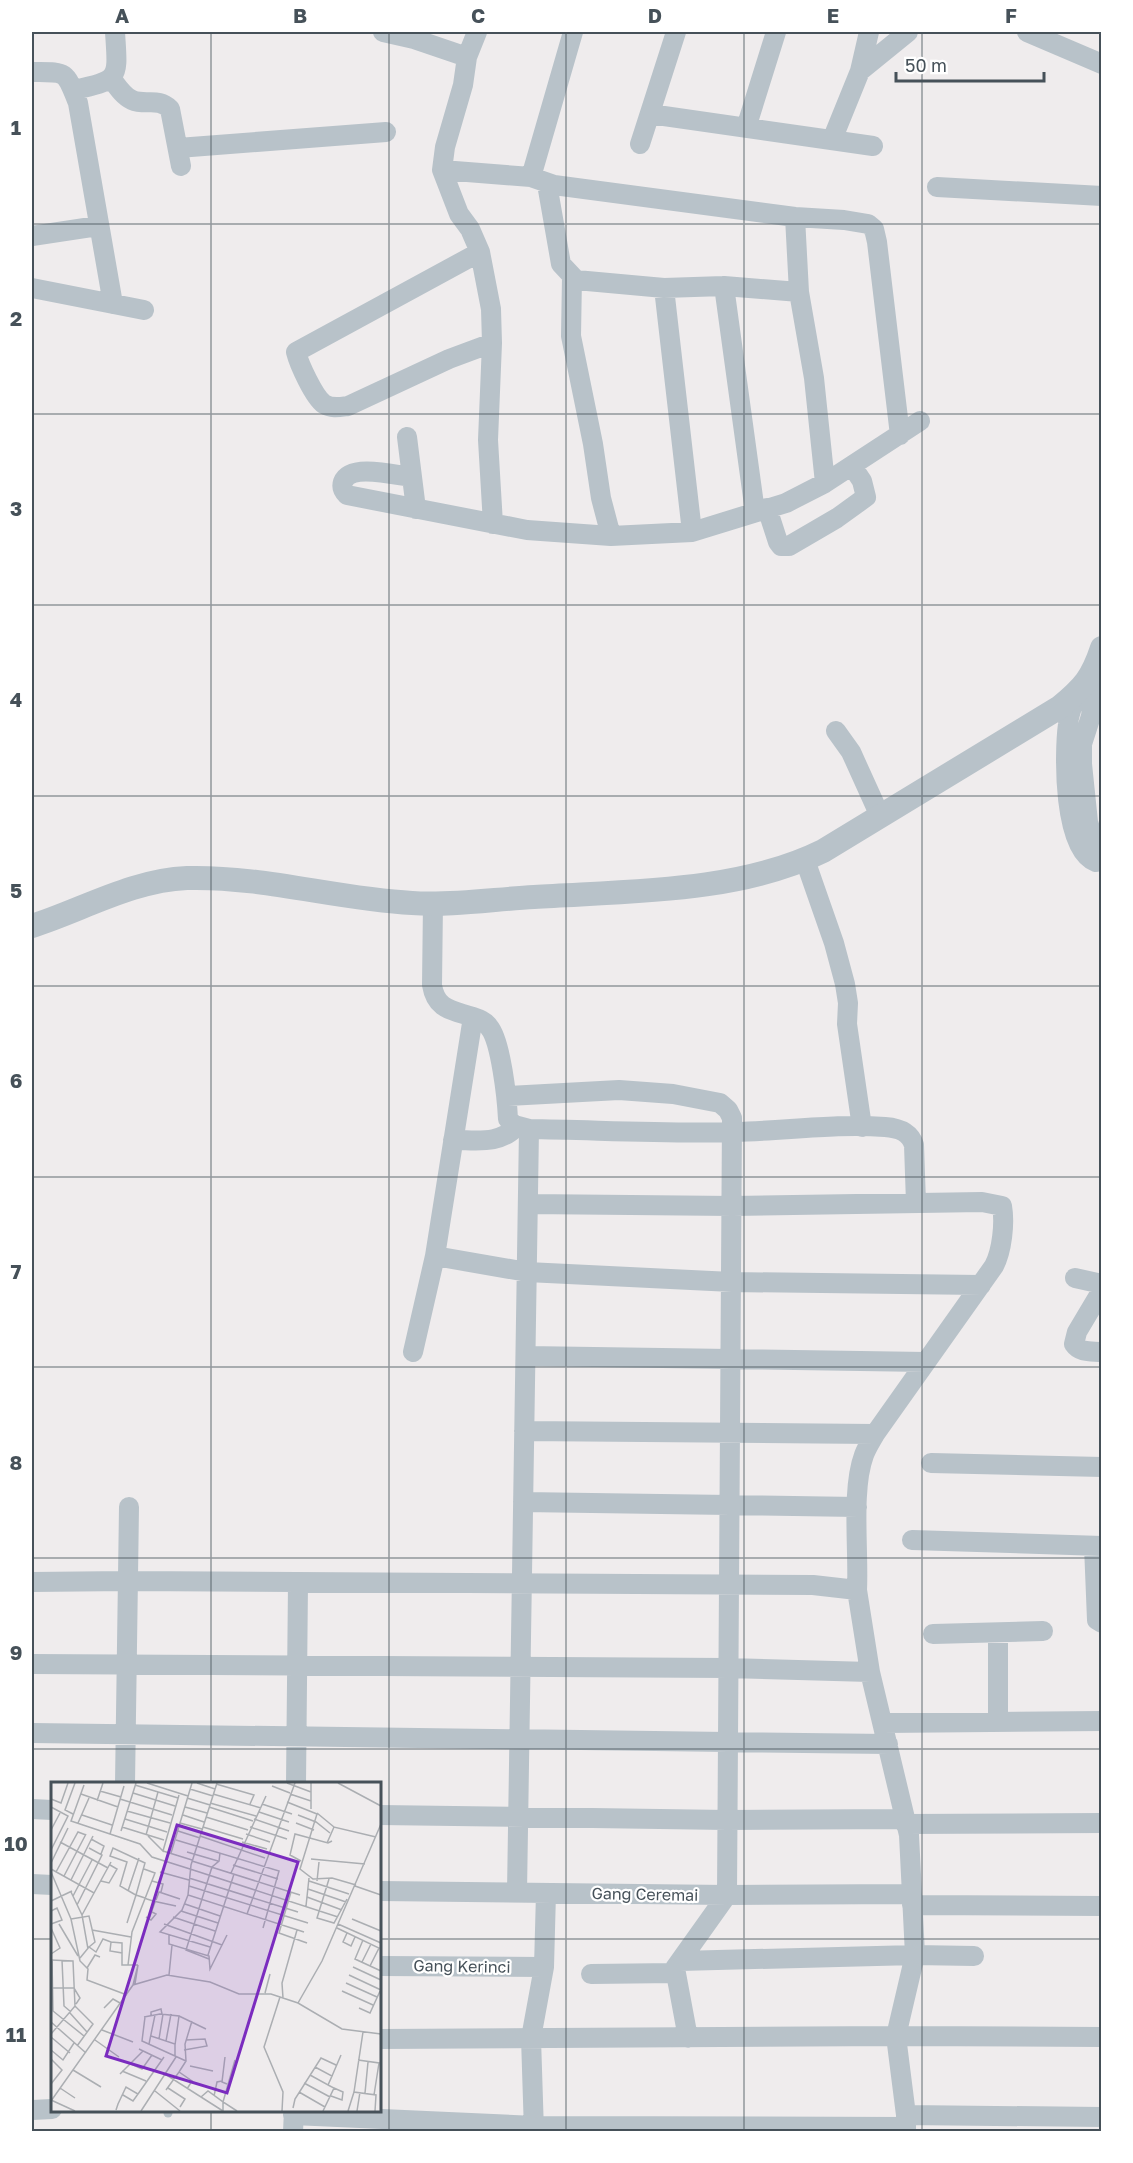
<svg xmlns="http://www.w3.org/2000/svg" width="1133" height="2163" viewBox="0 0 1133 2163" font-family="'Golos Text',sans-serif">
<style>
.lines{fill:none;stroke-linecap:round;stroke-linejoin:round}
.service{stroke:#b8c2c9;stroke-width:9}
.minor{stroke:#b8c2c9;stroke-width:20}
.tertiary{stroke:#b8c2c9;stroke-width:24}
.grid{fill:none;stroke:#465159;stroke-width:1.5;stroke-opacity:0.55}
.labels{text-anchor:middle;stroke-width:4.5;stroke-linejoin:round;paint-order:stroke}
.street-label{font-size:16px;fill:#465159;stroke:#fff}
.inset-road{fill:none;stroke:#abaeb2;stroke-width:1.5}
.view{fill:#7b2cbf;fill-opacity:0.15;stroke:#7b2cbf;stroke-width:3}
.inset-edge{fill:none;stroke:#465159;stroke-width:3}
.neatline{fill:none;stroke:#465159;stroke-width:2}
.grid-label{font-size:20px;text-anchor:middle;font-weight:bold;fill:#465159}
</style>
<rect width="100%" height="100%" fill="#efeced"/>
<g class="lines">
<path class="service" d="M 168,2110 L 168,2113"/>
<path class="minor" d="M 383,32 L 414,39 L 467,57 L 477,32
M 1027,32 L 1102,64
M 467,57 L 463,85 L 445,147 L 442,170 L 459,214 L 470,229 L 480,252 L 491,309 L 492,343 L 488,440 L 493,524
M 860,71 L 869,32
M 32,72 C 67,72 65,70 78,103 L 113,304
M 111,78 C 117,86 123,96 132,100 C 146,106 158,97 170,109 L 181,166
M 73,90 C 121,80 118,79 115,32
M 650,114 L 873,146
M 746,128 L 776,32
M 832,140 L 860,71 L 908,32
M 640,144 L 676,32
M 178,148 L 386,132
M 442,170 L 531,177 L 554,185 L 795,217 L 844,220 L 868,224 L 874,229 L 877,242 L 900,435
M 531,177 L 573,32
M 547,184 L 561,264 L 576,280 L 664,288 L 724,286 L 799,292
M 937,187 L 1102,196
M 795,217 L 799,292 L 814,378 L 825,483
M 32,236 L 98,226
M 480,252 L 296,352 C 299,364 314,397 324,404 C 332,409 340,407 348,406 L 449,359 L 492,343
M 572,277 L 571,336 L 593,444 L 601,498 L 611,536 L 692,532 L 786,503 L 825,483 L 920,421
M 724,286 L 755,512
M 32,288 L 144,310
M 664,288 L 692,532
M 407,437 L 416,509
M 411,477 C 395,475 350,463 343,482 C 341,488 343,491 347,495 L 527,530 L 611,536
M 767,508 L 778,542 L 781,546 L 789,546 L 837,518 L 866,497 L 862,481 L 852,466
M 1077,693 C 1074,703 1069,713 1068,724 C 1064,754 1063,850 1096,862 L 1098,853 L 1088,822 L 1082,764 L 1082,744 L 1091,716 L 1093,698 L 1092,675
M 836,731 L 851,752 L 880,816
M 805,860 L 834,943 L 845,984 L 848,1003 L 847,1024 L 862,1127
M 433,903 L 432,985 C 436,1010 452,1010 473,1017
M 508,1096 L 619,1090 L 673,1094 L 720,1103 L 728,1110 L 732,1118 L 727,1895 L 675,1968 L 688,2038
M 453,1140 C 478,1140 499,1145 517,1126
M 528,1204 L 733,1206 L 982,1202 L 1002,1206 C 1005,1223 1002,1251 994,1266 L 875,1434 C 871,1441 867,1447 864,1455 C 851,1490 859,1551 857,1590
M 435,1256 L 527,1272 L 732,1282 L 981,1285
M 1075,1278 L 1102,1284
M 1102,1290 L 1077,1332 L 1074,1344 C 1080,1353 1091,1351 1102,1352
M 413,1352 L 435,1256 L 473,1017 C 479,1019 485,1021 489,1027 C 501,1041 507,1099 508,1119 L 514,1125 L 529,1129 C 598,1130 667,1134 735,1132 C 785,1131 836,1123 885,1127 C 899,1128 910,1132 914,1145 L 916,1203
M 526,1356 L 926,1362
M 524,1431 L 875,1434
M 931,1463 L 1102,1467
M 523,1502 L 857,1507
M 912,1540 L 1102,1546
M 1094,1546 L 1097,1620 L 1102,1623
M 32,1582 L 127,1581 L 813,1585 L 857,1590 L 870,1672 L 909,1835 L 915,1955 L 896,2036 L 906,2115 L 906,2132
M 933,1634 L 1043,1631
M 32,1664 L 728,1668 L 870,1672
M 998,1722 L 998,1633
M 883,1723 L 1102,1721
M 32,1733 L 888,1744
M 125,1784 L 129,1507
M 296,1784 L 298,1583
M 32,1809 L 52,1810
M 380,1815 L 727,1820 L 903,1819
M 905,1824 L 1102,1823
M 32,1884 L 52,1885
M 380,1891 L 727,1895 L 911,1894
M 517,1892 L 529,1129
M 912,1905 L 1102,1906
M 680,1961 L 915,1955 L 974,1956
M 380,1966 L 544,1967
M 591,1974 L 675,1973
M 380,2039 L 896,2036 L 1102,2037
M 32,2110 L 52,2109
M 293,2115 L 535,2126 L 906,2127
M 906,2115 L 1102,2117
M 293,2132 L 294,2110
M 534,2132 L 531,2038 L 544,1967 L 546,1893"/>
<path class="tertiary" d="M 32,926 C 82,910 133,880 187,878 C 263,876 336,899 412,903 C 450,906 495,899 534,897 C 628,891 738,893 823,851 L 1060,707 C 1084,687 1092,678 1102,648"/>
</g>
<path class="grid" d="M 211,32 L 211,1784M 389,32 L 389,2132M 566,32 L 566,2132M 744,32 L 744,2132M 922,32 L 922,2132M 32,224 L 1102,224M 32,414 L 1102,414M 32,605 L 1102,605M 32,796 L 1102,796M 32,986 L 1102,986M 32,1177 L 1102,1177M 32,1367 L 1102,1367M 32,1558 L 1102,1558M 32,1749 L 1102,1749M 32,1939 L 52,1939M 380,1939 L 1102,1939M 211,2110 L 211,2132"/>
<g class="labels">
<g class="street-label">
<text transform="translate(645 1894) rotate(1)" y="6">Gang Ceremai</text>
<text transform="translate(462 1966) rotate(1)" y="6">Gang Kerinci</text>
</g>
</g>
<g transform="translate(51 1782)">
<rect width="330" height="330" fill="#efeced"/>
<path class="inset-road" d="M 96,1 L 137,14M 146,1 L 164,7M 166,1 L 140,83 L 137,113 L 253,150M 236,1 L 260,10M 287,1 L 330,24M 165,2 L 203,13 L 199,22M 33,3 L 20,39 L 59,52M 84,3 L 127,16M 73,4 L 59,52 L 89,62 L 101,75 L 139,87M 221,4 L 239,11M 139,7 L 162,14M 49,9 L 70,15M 82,11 L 124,24M 30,12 L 67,25M 162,12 L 210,26M 239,12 L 260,19M 136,16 L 159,23M 0,17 L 10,21 L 17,1M 69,17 L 121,33M 46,19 L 52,1M 236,20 L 266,32 L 249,87 L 262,97 L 281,96 L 305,103M 159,21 L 205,34M 211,22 L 241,32M 0,25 L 17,34 L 0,68M 134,25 L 156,31M 158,25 L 202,39M 260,27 L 260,1M 76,29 L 119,41M 208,30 L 238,40M 266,31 L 283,45M 22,32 L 14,28 L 24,1M 31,33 L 61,43M 132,33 L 153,40M 247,33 L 265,40 L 279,51M 155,35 L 197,48M 74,37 L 116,50M 203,37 L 238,49M 27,41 L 38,16M 129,41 L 151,47M 245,41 L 263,48M 71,45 L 113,58M 152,45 L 192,57M 199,45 L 236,57M 0,48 L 9,31M 70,49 L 85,1M 127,49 L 149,56M 195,52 L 219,60M 95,53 L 107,10M 97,54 L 112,69 L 128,13M 149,54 L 214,76M 40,57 L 53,64 L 50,72M 125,58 L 228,89 L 212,146M 9,60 L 57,86M 191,60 L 216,67M 276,61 L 283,45 L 325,55M 112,69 L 141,78M 136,70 L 167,79M 120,71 L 141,1M 260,77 L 314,82M 141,79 L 249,113M 250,79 L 239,73 L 244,52 L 277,61 L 281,59M 0,81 L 17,46M 182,83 L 227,97M 0,87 L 43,111 L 60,80M 139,87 L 287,135M 0,90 L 20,137 L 29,179 L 37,187 L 36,198 L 76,213M 5,90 L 27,50 L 35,53M 109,90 L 138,98M 180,91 L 215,14M 13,94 L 35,52M 138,96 L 247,130M 278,97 L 266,136 L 283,141 L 296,117M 20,98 L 42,54M 50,99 L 58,101 L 66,87 L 59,83M 101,99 L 112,102 L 110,110M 258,99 L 298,112M 266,99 L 268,80M 138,104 L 257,141M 304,104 L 330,113M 257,107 L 295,120M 77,109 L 88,76M 20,110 L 31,133 L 37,167M 240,110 L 228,151 L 256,161M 137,113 L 131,128 L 109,150 L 159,165M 22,114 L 41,78M 256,115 L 291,128M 105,118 L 108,110 L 129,117M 0,119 L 21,109M 134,122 L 169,134M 26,123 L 51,73 L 38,66M 255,124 L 258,96M 0,129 L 6,126 L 11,138 L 0,142M 130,129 L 167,141M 196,132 L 244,1M 31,133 L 43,111M 95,135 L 100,138 L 105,132 L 101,130M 122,135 L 164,149M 20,137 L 38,134 L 44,160 L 38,165M 98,137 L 104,120M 301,137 L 330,149M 76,141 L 85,113 L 94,81 L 62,66 L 59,74 L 76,80 L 69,104 L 83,112 L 85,113 L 94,116 L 96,117 L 102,119 L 125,124M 113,142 L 171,163M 287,142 L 330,161M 0,146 L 9,166 L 0,172M 286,146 L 328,166 L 319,184M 41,148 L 80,155M 12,149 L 8,142 L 27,174M 296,151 L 292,160 L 300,164 L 304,155M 118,153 L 118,162 L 158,174 L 159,187 L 176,153M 312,158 L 304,177 L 330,189M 60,160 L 71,161 L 71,171M 157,173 L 183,92M 29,176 L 38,165 L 45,170 L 52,157 L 60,160 L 59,169 L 71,171 L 71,183 L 87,183M 158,177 L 135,168 L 161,85 L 168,79 L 169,71M 0,178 L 22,179 L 24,224M 1,178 L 2,229 L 33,254M 11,178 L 13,224 L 20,230M 311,180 L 320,162M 77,183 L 81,150 L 104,91 L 93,87M 302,185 L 330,198M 36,186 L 44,173 L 49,175M 118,193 L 121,163M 298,193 L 330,208M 295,201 L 326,215M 82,203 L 87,183 L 84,202M 2,206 L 23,206 L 29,216 L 25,222M 291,209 L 322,223M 214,211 L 219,192M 229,215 L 213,265 L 232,310 L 231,329M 232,216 L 231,201 L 246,148M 247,221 L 271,179 L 330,42M 53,226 L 62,217 L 69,221M 308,226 L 319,231 L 330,207M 19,231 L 36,250M 100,233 L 100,230 L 110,227 L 111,232M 128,234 L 155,247M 93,235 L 109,232 L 128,234 L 124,263M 94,235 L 91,259 L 135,279M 0,240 L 35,271M 51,248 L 82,260M 312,250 L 303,310 L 325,313 L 324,329M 0,252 L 24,224 L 42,242 L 26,264M 100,254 L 124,262 L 124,274M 0,255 L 19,271M 108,257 L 112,232M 44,258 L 68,275M 115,259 L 120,232M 98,262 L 104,233M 88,267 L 111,278M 0,268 L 12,278 L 23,261M 133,268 L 156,264 L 154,257 L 135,258M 174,275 L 171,300 L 176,302M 0,277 L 11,288 L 0,302M 184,278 L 172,320 L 186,329M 307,278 L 328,281 L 323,313M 78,281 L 91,287 L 101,273M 139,284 L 162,289M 22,288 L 50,305M 71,289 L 95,299M 128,290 L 135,279 L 134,262 L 141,239M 69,292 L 92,269M 114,292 L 125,275M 259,293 L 277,303 L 281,294 L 264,285M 281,294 L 290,273M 253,301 L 279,315M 9,306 L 24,316M 117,306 L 134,317 L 129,325M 115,308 L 128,290 L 141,299 L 136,307M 104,309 L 129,329M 248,310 L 274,325M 314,311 L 317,280M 87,312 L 113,275M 163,314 L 166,300 L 171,299M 280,314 L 291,318 L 292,310 L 283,306M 150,315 L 157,309 L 172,320 L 172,329M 0,318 L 24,329M 0,319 L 82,203 L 116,193 L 159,200 L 188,212 L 220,212 L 247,221 L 291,247 L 330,252M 242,326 L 244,317 L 270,276 L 285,283M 65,328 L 67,322 L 75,305 L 87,312 L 82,319 L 72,313M 90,329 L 114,292 L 172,329M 272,329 L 283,306 L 277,303M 297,329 L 303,310M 306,329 L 309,310"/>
<path class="view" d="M 126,43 L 247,80 L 176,311 L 55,274 Z"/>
<rect width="330" height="330" class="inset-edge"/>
</g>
<rect width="1133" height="2163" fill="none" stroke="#ffffff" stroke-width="66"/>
<path d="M896 72v9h148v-9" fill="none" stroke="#465159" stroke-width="3"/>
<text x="905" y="72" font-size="18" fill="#465159" stroke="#ffffff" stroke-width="4.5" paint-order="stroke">50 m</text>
<rect x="33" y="33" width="1067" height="2097" class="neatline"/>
<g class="grid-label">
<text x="122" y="23">A</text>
<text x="300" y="23">B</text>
<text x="478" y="23">C</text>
<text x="655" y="23">D</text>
<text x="833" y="23">E</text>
<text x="1011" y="23">F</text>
<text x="16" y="135">1</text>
<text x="16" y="326">2</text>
<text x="16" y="516">3</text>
<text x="16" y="707">4</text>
<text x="16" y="898">5</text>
<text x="16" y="1088">6</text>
<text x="16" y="1279">7</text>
<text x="16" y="1470">8</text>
<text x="16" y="1660">9</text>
<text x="16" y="1851">10</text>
<text x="16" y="2042">11</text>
</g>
</svg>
